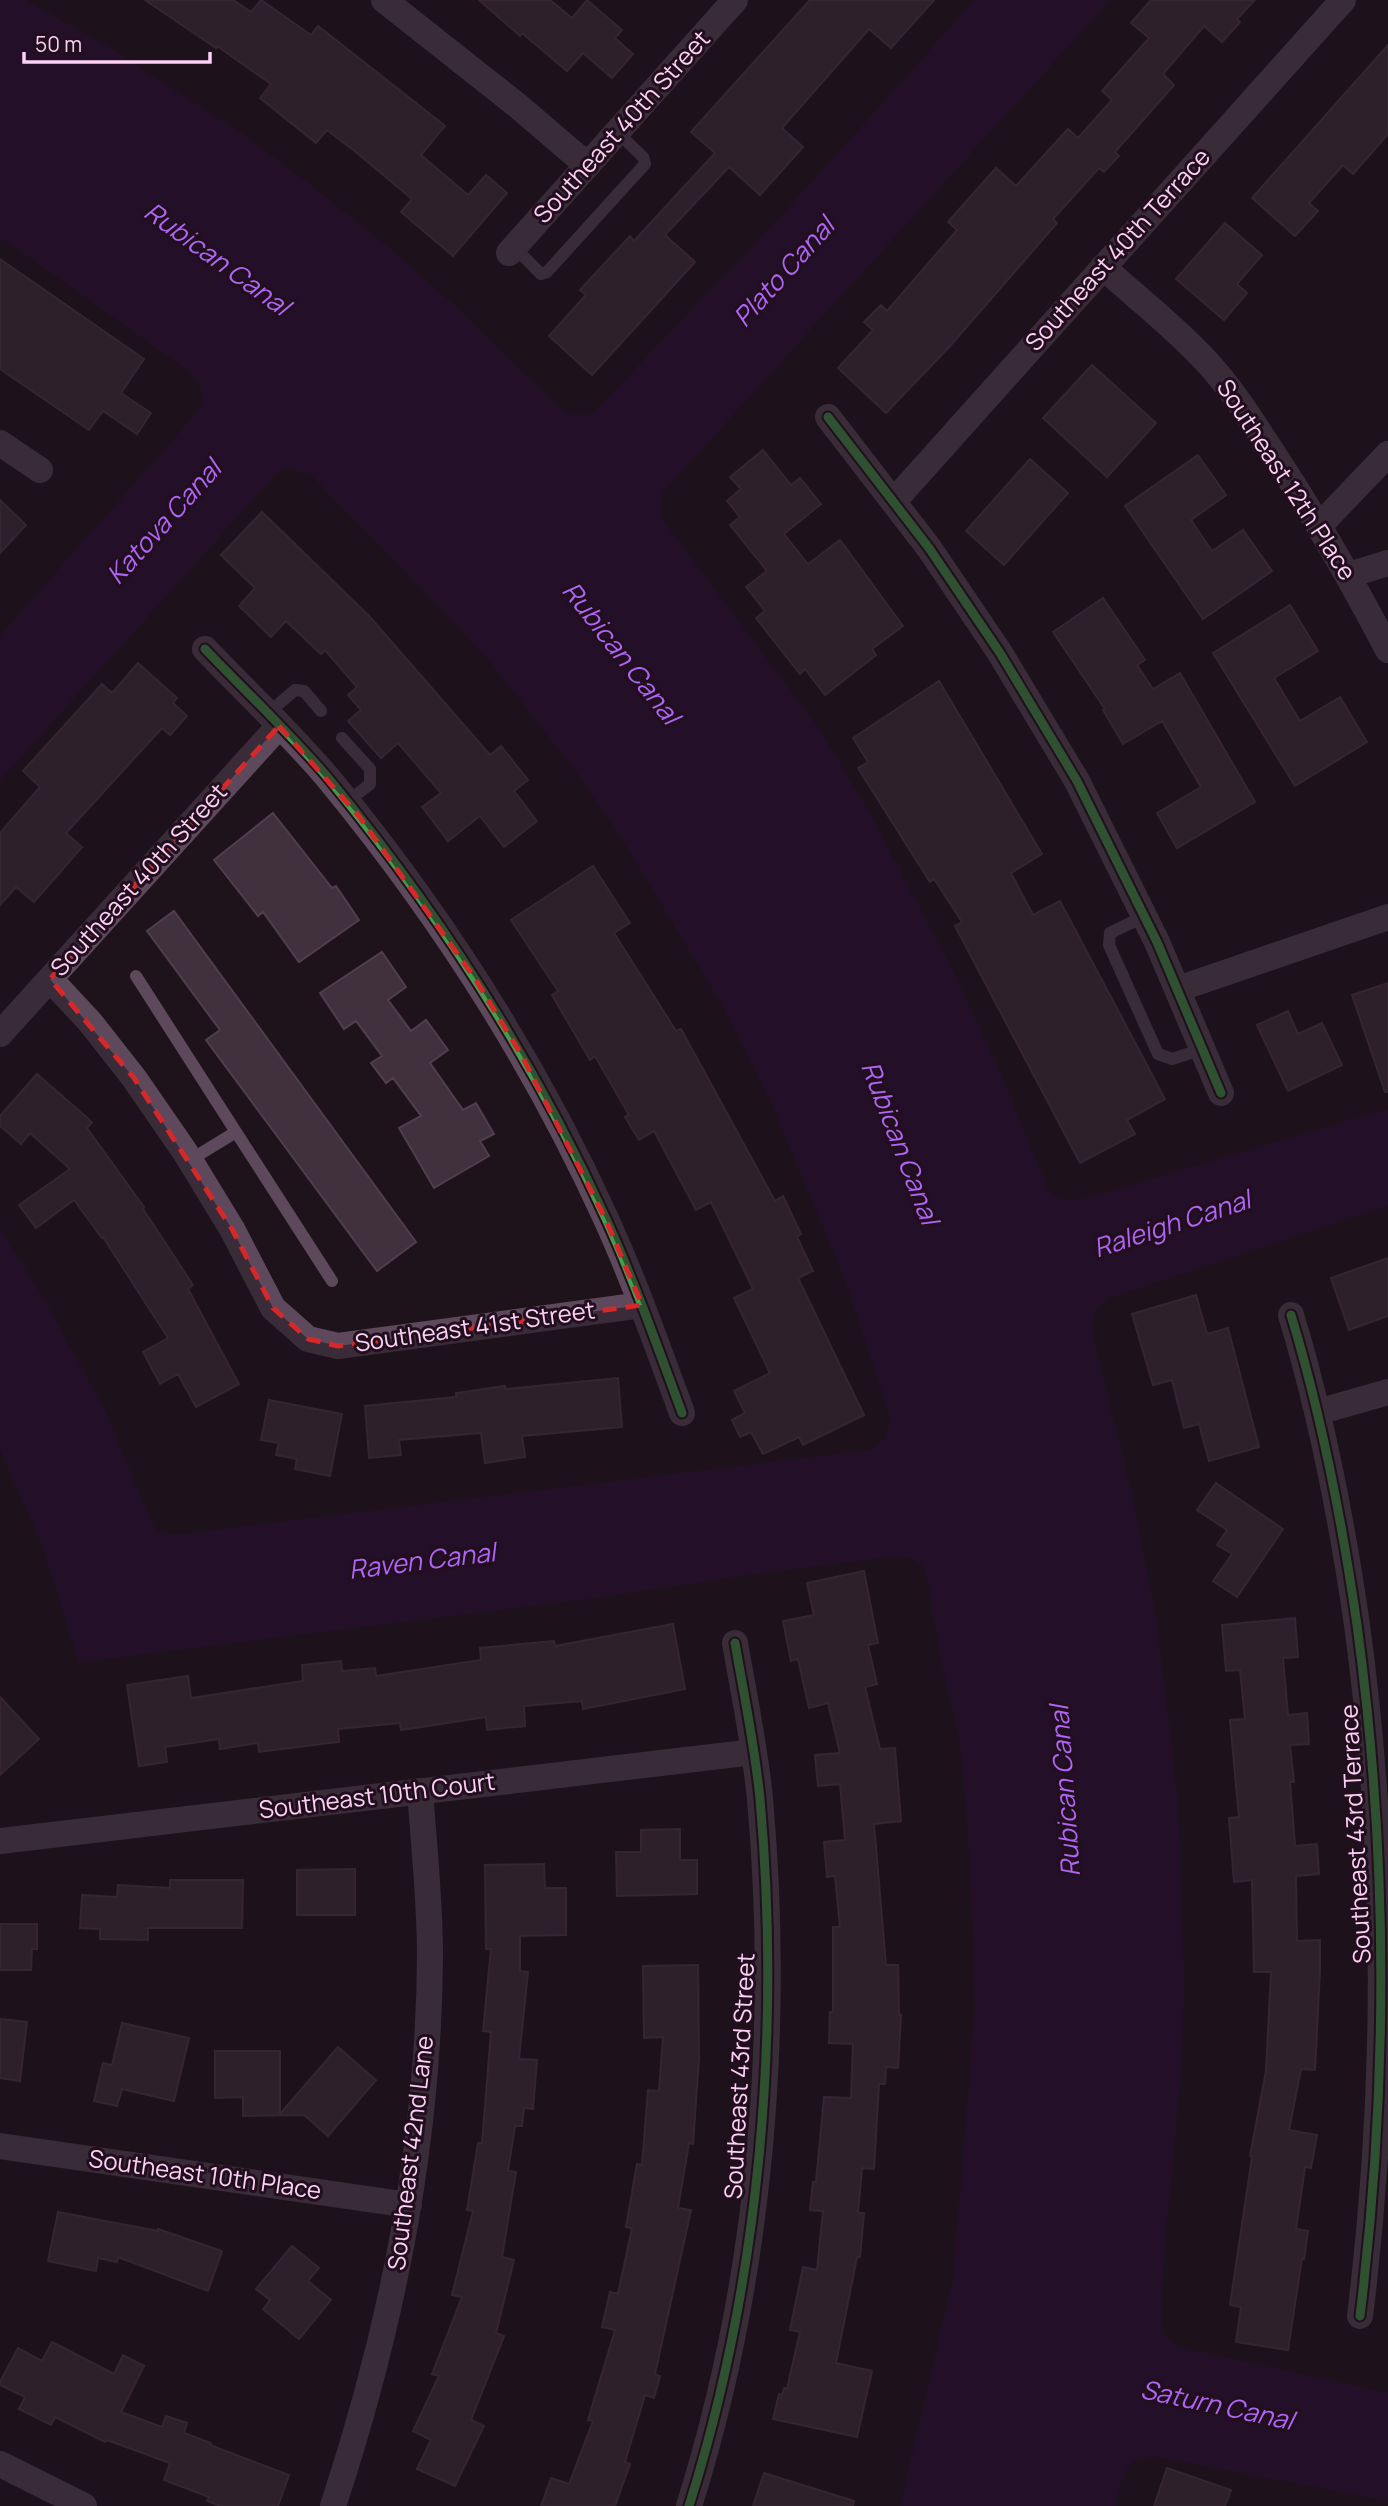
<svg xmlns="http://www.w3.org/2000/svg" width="1388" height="2506" viewBox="0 0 1388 2506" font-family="Manrope,sans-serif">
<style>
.water{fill:#2d0d3b}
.building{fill:#40313d;stroke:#513d4d;stroke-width:2}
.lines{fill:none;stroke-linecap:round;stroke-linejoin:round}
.service{stroke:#5e495c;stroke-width:12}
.minor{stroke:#5e495c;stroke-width:26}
.cycleway-casing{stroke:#220f1e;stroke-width:13}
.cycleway{stroke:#469c4c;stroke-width:9}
.marked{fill:none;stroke:#d62828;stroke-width:5;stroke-dasharray:14 9;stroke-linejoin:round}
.labels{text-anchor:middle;stroke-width:6;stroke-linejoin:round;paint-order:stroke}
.street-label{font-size:24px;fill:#fdd1f6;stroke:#220f1e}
.water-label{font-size:26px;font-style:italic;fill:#b064f8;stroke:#220f1e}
</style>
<rect width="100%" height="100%" fill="#1e131b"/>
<path class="water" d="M 0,0 L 25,0 L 118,53 L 242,134 L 309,184 L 377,238 L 452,303 L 558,407 C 572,416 583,419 597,409 L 784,213 L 975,0 L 1110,0 L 671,483 L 662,494 L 660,516 L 817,726 L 874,821 L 952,969 L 997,1065 L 1048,1190 C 1059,1199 1067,1201 1081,1200 L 1388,1109 L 1388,1205 L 1108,1298 L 1096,1309 L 1091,1330 L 1131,1491 L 1157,1624 L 1178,1804 L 1184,1978 L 1182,2062 L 1164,2252 L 1161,2311 L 1162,2328 L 1165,2336 L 1175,2346 L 1182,2348 L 1388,2393 L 1388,2501 L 1159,2457 C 1122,2455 1123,2477 1115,2506 L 900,2506 L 953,2280 L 975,2011 L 973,1925 L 966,1804 L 959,1737 L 939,1650 L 927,1578 C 923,1560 910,1556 894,1556 L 740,1576 L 596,1598 L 79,1662 L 43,1547 L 0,1449 L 0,1229 L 46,1303 L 106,1413 L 152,1524 L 158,1531 L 175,1535 L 871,1450 C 884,1443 890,1431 890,1417 L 846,1281 L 771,1102 L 719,999 L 620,835 L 578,774 L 493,665 L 433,600 L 312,476 L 291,468 L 277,473 L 0,780 L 0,636 L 196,414 C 207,398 202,383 189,371 L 18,249 L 0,238 Z"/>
<path class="building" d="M 145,0 L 233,0 L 251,12 L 261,0 L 311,35 L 318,26 L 445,126 L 421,155 L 468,195 L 486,175 L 507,193 L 453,256 L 401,212 L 412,199 L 357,153 L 327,130 L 316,143 L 260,98 L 271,84 L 217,46 L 216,48 Z
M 479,0 L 550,0 L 572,18 L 587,0 L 622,30 L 615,38 L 633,54 L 612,78 L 583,53 L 567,71 L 522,33 L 520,36 Z
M 810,0 L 934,0 L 891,48 L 869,29 L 782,128 L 803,147 L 760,195 L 729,167 L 665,235 L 695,262 L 592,375 L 549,336 L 586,295 L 580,290 L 630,236 L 634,241 L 715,153 L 691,132 Z
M 1151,0 L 1255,0 L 1237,19 L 1240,22 L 1222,42 L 1204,26 L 1163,74 L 1174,85 L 1115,152 L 1119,156 L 1104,172 L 1099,168 L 1053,219 L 1057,223 L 951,345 L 886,413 L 838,368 L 873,330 L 864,322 L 881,305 L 887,311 L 957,230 L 948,222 L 996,168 L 1016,186 L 1068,129 L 1078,138 L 1112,100 L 1102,91 L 1149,38 L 1131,23 Z
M 1388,45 L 1388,134 L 1353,174 L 1343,165 L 1309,203 L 1318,211 L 1295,236 L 1252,198 Z
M 1225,223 L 1262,255 L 1237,284 L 1247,293 L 1224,320 L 1176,279 Z
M 0,259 L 144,359 L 121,393 L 151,413 L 137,434 L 103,411 L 89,430 L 0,369 Z
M 1092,365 L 1156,423 L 1107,477 L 1043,418 Z
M 763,450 L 791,485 L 800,478 L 821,504 L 784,534 L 808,564 L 840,540 L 903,626 L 872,649 L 876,655 L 825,695 L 805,669 L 800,674 L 756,618 L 765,611 L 746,587 L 767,571 L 730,525 L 740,517 L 727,501 L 741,489 L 730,477 Z
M 1198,455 L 1226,495 L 1191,520 L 1212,551 L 1243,530 L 1272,571 L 1203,619 L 1125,506 Z
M 1030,459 L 1068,493 L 1004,565 L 966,531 Z
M 0,500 L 26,525 L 0,553 Z
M 262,512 L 370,617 L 490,755 L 501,746 L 528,780 L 514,791 L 537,821 L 504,847 L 480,816 L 448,841 L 422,807 L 441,793 L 398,743 L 381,758 L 348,721 L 361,710 L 348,695 L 357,687 L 325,650 L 321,654 L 286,621 L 271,637 L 239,606 L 255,588 L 221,555 Z
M 1103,598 L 1145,660 L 1137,665 L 1153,689 L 1180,673 L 1255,802 L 1177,848 L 1157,813 L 1201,787 L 1162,721 L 1123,744 L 1103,710 L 1105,709 L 1053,632 Z
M 1290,605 L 1318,651 L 1274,678 L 1300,721 L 1340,697 L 1367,742 L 1295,786 L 1213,653 Z
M 138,663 L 177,698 L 173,703 L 187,716 L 170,735 L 162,728 L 66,833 L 82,847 L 34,902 L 16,887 L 0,905 L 0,833 L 40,787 L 23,771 L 102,684 L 112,693 Z
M 939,681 L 1042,854 L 1011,873 L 1033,915 L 1060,901 L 1165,1099 L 1127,1120 L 1135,1134 L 1080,1163 L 955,926 L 962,922 L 934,879 L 930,882 L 858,768 L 868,762 L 853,738 Z
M 273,813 L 332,888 L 336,886 L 359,920 L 299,962 L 263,912 L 258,916 L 214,860 Z
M 593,866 L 630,923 L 614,933 L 676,1031 L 681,1029 L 775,1201 L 783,1196 L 801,1234 L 797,1237 L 813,1271 L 798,1278 L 864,1415 L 803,1445 L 799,1437 L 763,1454 L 751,1432 L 740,1437 L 732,1420 L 745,1413 L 734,1391 L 770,1373 L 734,1298 L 753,1289 L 711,1202 L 696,1210 L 654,1131 L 639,1140 L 625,1117 L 629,1115 L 595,1056 L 590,1060 L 552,995 L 558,991 L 511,920 Z
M 174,911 L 416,1242 L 377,1271 L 206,1040 L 220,1030 L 147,931 Z
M 382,952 L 406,987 L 388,1000 L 411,1031 L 426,1020 L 448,1050 L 430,1063 L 463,1110 L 476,1103 L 494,1134 L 480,1141 L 489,1156 L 434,1188 L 399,1128 L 421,1116 L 393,1078 L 386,1083 L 371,1063 L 382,1056 L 356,1021 L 344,1029 L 320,993 Z
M 1388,983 L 1388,1092 L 1385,1092 L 1352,995 Z
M 1288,1011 L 1298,1034 L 1322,1023 L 1342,1065 L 1288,1091 L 1257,1025 Z
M 37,1074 L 92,1122 L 87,1128 L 144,1207 L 143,1209 L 193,1285 L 188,1289 L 239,1384 L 196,1407 L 178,1374 L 160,1384 L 143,1352 L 168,1338 L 103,1237 L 102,1238 L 74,1200 L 36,1228 L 19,1205 L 70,1169 L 30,1133 L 21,1144 L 0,1126 L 0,1116 Z
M 1388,1258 L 1388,1316 L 1349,1330 L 1331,1278 Z
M 1196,1295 L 1207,1334 L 1228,1328 L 1259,1447 L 1209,1461 L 1199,1424 L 1184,1428 L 1172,1380 L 1153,1385 L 1132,1314 Z
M 618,1378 L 622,1427 L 522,1436 L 525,1457 L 485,1463 L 481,1433 L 399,1440 L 401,1455 L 369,1458 L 365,1406 L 456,1397 L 456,1393 L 505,1386 L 505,1389 Z
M 269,1400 L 342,1414 L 330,1476 L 295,1469 L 297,1459 L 276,1455 L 279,1443 L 261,1440 Z
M 1216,1483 L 1283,1529 L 1237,1597 L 1213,1581 L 1232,1554 L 1217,1545 L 1227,1530 L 1197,1510 Z
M 864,1571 L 878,1643 L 868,1645 L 877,1684 L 865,1687 L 880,1749 L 895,1748 L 901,1821 L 874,1824 L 886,1965 L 898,1965 L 899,2015 L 901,2015 L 898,2068 L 886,2067 L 885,2084 L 879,2084 L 874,2169 L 862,2168 L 858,2213 L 864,2213 L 860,2257 L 857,2257 L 836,2363 L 872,2371 L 857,2437 L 773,2419 L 779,2394 L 782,2395 L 784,2388 L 787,2389 L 800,2332 L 790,2330 L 803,2267 L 817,2270 L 823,2211 L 810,2210 L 813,2182 L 816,2182 L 824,2097 L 851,2098 L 853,2044 L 829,2043 L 830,2012 L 833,2012 L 833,1927 L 840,1927 L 835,1876 L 827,1877 L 824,1842 L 845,1840 L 840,1784 L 818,1786 L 815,1755 L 840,1753 L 828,1703 L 809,1708 L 798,1659 L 791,1661 L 783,1621 L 814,1615 L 807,1583 Z
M 1295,1618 L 1298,1657 L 1283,1658 L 1288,1715 L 1307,1713 L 1309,1744 L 1290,1745 L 1294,1782 L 1290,1782 L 1295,1846 L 1317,1844 L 1319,1874 L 1296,1876 L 1297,1941 L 1320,1940 L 1320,1970 L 1315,2070 L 1301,2069 L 1289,2130 L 1317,2135 L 1311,2168 L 1305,2167 L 1296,2229 L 1308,2231 L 1304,2259 L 1302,2258 L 1288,2350 L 1236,2342 L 1241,2307 L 1230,2305 L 1252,2157 L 1250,2156 L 1266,2071 L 1271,1972 L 1254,1972 L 1252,1880 L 1234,1882 L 1229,1818 L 1239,1817 L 1230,1720 L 1245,1719 L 1240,1670 L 1226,1671 L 1222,1625 Z
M 673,1624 L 685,1689 L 583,1709 L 582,1701 L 524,1706 L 525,1726 L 487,1730 L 486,1717 L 401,1730 L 400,1723 L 338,1729 L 339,1742 L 259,1752 L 258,1743 L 220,1749 L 219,1739 L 165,1747 L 167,1762 L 139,1766 L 127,1685 L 188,1676 L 191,1698 L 303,1681 L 302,1665 L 341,1661 L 342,1671 L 375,1668 L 376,1676 L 481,1660 L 480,1648 L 554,1641 L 555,1646 Z
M 0,1697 L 39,1739 L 0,1775 Z
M 680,1829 L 680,1860 L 697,1860 L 697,1894 L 617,1896 L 616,1852 L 641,1852 L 641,1830 Z
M 544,1864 L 545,1888 L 566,1888 L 566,1935 L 520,1936 L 520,1971 L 528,1972 L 519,2059 L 537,2060 L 533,2109 L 524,2108 L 522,2126 L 515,2126 L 508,2171 L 516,2172 L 502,2257 L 514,2260 L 496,2333 L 504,2336 L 471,2420 L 484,2426 L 455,2486 L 417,2469 L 431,2440 L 413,2431 L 439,2376 L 432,2374 L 462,2297 L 452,2295 L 473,2211 L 467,2210 L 478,2143 L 482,2143 L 491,2032 L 483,2031 L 491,1949 L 486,1949 L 485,1865 Z
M 355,1869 L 355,1915 L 297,1915 L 297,1870 Z
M 170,1880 L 243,1880 L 242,1928 L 148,1928 L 148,1940 L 100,1939 L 100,1929 L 80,1928 L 82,1895 L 117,1897 L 118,1885 L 170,1888 Z
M 0,1924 L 37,1924 L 37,1949 L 32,1949 L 31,1970 L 0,1970 Z
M 698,1965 L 699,2058 L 693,2144 L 689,2143 L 678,2208 L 691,2210 L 655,2374 L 660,2376 L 654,2398 L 645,2395 L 625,2462 L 630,2464 L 615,2506 L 541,2506 L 551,2478 L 569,2484 L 593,2421 L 588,2420 L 615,2330 L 602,2327 L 610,2292 L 618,2294 L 632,2228 L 626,2227 L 637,2164 L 642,2165 L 648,2090 L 659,2091 L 663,2037 L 644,2038 L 643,1966 Z
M 0,2019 L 27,2022 L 20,2081 L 0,2078 Z
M 122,2023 L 189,2038 L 174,2101 L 122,2089 L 117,2106 L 94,2101 L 103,2063 L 112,2065 Z
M 338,2047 L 376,2080 L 328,2136 L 304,2115 L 243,2116 L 243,2097 L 215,2098 L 215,2051 L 280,2051 L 280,2114 Z
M 58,2212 L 158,2231 L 158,2229 L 222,2251 L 208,2291 L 118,2257 L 117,2262 L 98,2258 L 96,2271 L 48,2261 Z
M 292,2246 L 319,2268 L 308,2281 L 331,2300 L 299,2339 L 263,2309 L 270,2300 L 256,2289 Z
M 52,2342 L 114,2374 L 123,2355 L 144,2366 L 121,2412 L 162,2427 L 166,2416 L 187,2423 L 184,2433 L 211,2443 L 210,2445 L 289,2475 L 278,2506 L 221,2506 L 207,2501 L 209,2497 L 164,2480 L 170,2463 L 107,2440 L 105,2442 L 55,2417 L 51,2425 L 19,2409 L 25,2397 L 0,2385 L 0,2382 L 18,2348 L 42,2361 Z
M 1167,2468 L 1231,2490 L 1225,2506 L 1154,2506 Z
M 764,2473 L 854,2501 L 853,2506 L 753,2506 Z"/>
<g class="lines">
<path class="service" d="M 514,247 L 541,274 L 547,272 L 645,164 L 643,157 L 617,132
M 267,714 L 295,690 L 304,691 L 321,711
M 342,738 L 370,769 L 370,784 L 347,802
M 1145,916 L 1110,933 L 1109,945 L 1158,1054 L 1172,1059 L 1203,1049
M 136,976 L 236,1132 L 190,1160
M 236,1132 L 332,1281"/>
<path class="minor" d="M 384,0 L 518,106 L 587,165
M 509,253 L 735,0
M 1103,267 C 1137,298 1175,327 1206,361 C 1234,391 1255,426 1278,461 C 1318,522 1354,585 1388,650
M 828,417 L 929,548 L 1000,653 L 1077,781 L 1157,942 L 1221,1093
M 0,443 L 40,470
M 894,501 L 1343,0
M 1320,525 L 1388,454
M 1349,575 L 1388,563
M 205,649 C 246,692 291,734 329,779 C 440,914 535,1062 607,1221 C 635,1283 658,1348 682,1413
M 50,979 L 90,1022 L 134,1078 L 185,1152 L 232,1229 L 273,1308 L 308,1339 L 338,1346 L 642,1305
M 1178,989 L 1388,917
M 0,1034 L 279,726
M 1291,1315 C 1322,1417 1342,1521 1357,1625 C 1388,1853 1388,2088 1360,2316
M 1318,1412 L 1388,1392
M 0,1841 L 754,1752
M 0,2146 L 409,2205
M 0,2464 L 84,2506
M 333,2506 C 392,2328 429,2143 430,1955 C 430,1901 424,1846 420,1791
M 689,2506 C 760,2281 781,2034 760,1799 C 755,1747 744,1695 735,1643"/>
<defs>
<path id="cycleway" d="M 828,417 L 929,548 L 1000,653 L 1077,781 L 1157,942 L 1221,1093
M 205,649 C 246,692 291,734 329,779 C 440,914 535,1062 607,1221 C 635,1283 658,1348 682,1413
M 1291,1315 C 1322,1417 1342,1521 1357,1625 C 1388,1853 1388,2088 1360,2316
M 689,2506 C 760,2281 781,2034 760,1799 C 755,1747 744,1695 735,1643"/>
</defs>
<use href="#cycleway" class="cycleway-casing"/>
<use href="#cycleway" class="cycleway"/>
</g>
<path d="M0 0H1388V2506H0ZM 279,726 L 358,815 L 474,977 L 522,1056 L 606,1220 L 642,1305 L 338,1346 L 308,1339 L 273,1308 L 232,1229 L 134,1078 L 50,979 Z" fill="#1e131b" fill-opacity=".55" fill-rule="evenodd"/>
<path class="marked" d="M 279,726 L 358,815 L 474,977 L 522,1056 L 606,1220 L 642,1305 L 338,1346 L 308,1339 L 273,1308 L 232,1229 L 134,1078 L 50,979 Z"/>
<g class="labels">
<g class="street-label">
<text transform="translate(622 127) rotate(-48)" y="8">Southeast 40th Street</text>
<text transform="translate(1118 250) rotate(-48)" y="8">Southeast 40th Terrace</text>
<text transform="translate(1286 480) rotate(57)" y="8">Southeast 12th Place</text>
<text transform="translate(139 880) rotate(-48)" y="8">Southeast 40th Street</text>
<text transform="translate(475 1327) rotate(-8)" y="8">Southeast 41st Street</text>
<text transform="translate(377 1796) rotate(-7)" y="8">Southeast 10th Court</text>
<text transform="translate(1356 1834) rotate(-93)" y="8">Southeast 43rd Terrace</text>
<text transform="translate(740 2076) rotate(-87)" y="8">Southeast 43rd Street</text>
<text transform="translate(411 2153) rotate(-83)" y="8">Southeast 42nd Lane</text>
<text transform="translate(205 2175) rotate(8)" y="8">Southeast 10th Place</text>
</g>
<g class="water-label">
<text transform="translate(217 259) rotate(36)" y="9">Rubican Canal</text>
<text transform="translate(784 272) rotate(-48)" y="9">Plato Canal</text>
<text transform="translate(164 522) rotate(-48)" y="9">Katova Canal</text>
<text transform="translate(621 653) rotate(52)" y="9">Rubican Canal</text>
<text transform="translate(900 1143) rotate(69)" y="9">Rubican Canal</text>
<text transform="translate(1172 1224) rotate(-18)" y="9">Raleigh Canal</text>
<text transform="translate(422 1561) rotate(-7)" y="9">Raven Canal</text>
<text transform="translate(1065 1791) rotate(-94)" y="9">Rubican Canal</text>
<text transform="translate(1217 2405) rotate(12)" y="9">Saturn Canal</text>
</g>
</g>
<path d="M24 52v10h186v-10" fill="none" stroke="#fdd1f6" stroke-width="3.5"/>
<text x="35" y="52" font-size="21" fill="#fdd1f6" stroke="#220f1e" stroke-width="5" paint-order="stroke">50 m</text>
</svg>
